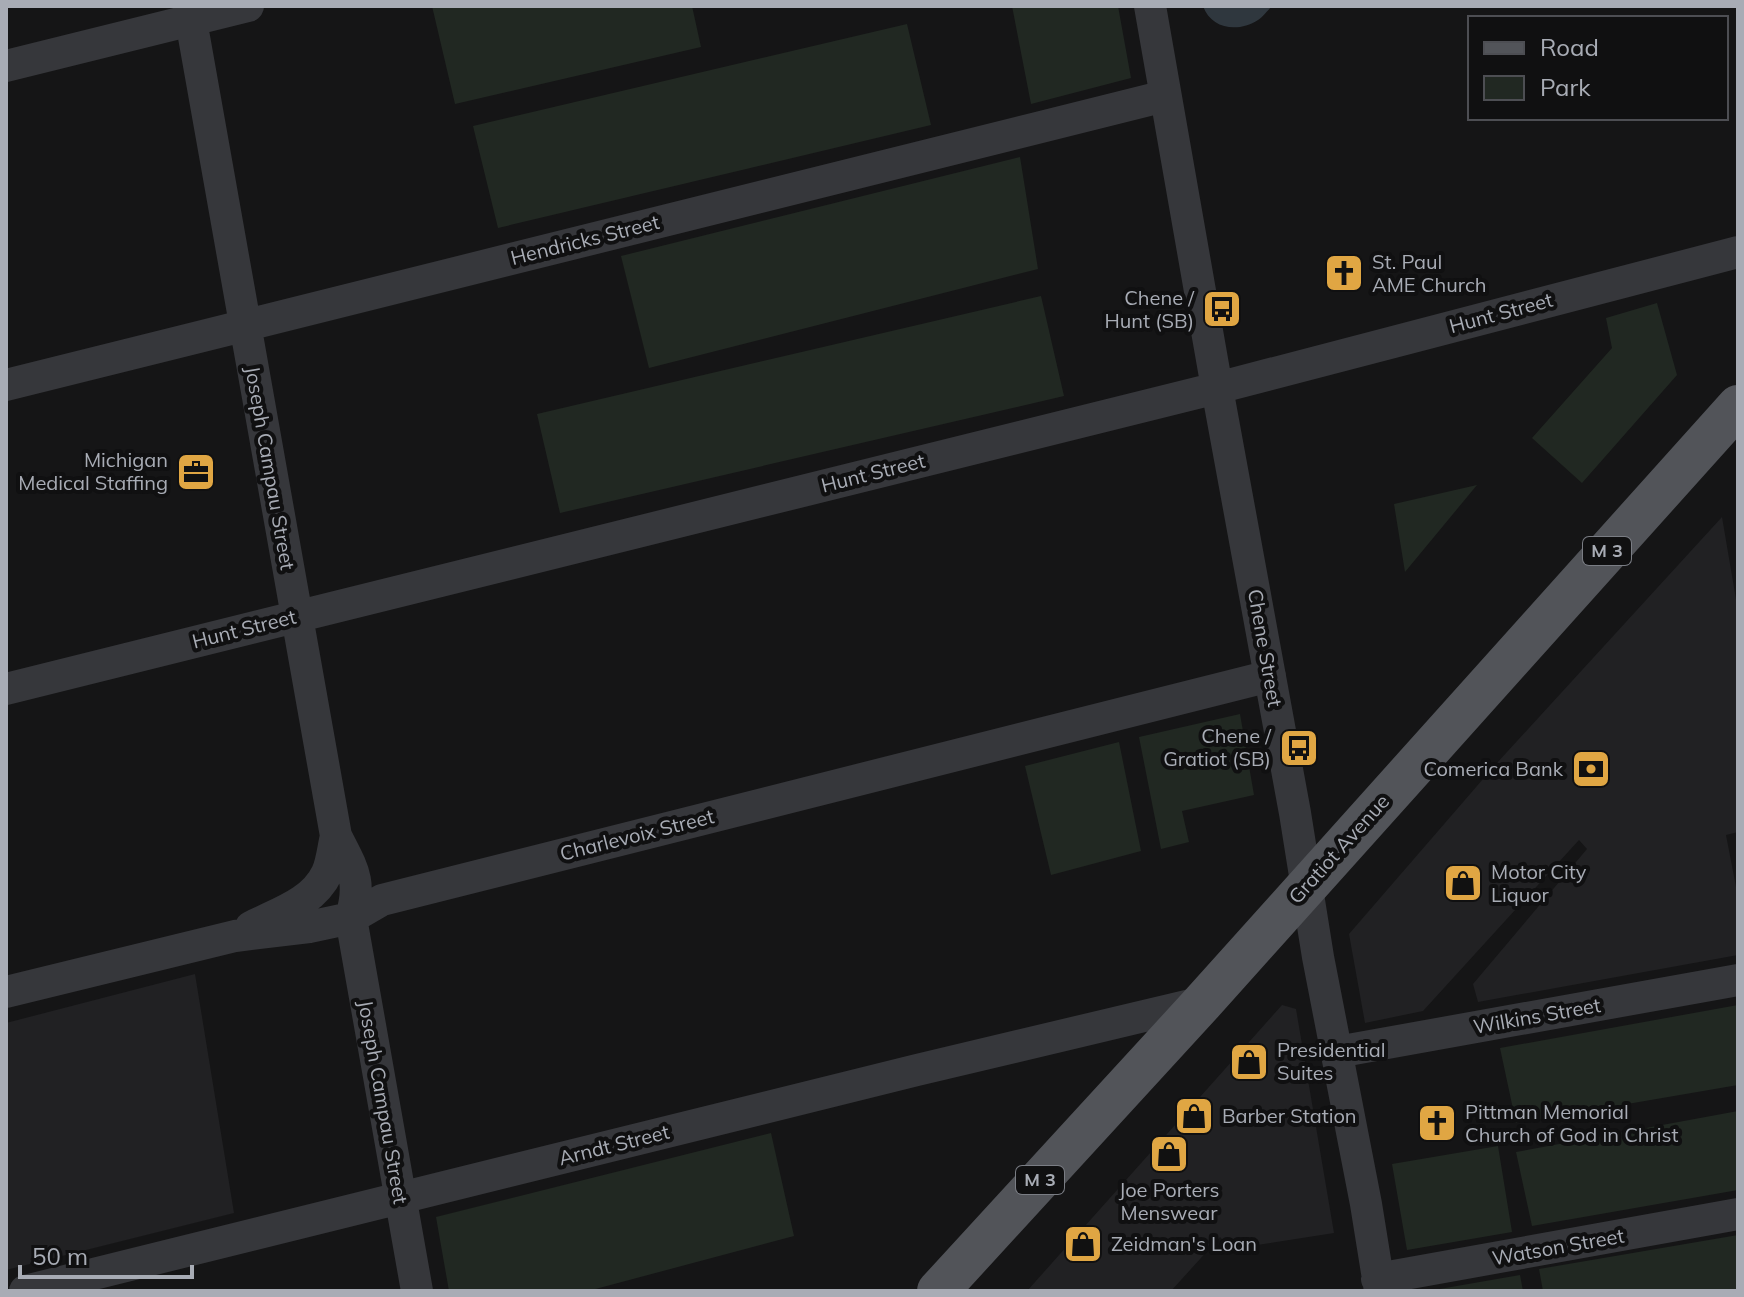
<svg xmlns="http://www.w3.org/2000/svg" width="1744" height="1297" viewBox="0 0 1744 1297" font-family="Mulish,sans-serif">
<style>
.built{fill:#212123}
.green{fill:#212822}
.water{fill:#2f373e}
.lines{fill:none;stroke-linecap:round;stroke-linejoin:round}
.minor{stroke:#36373b;stroke-width:32}
.major{stroke:#525459;stroke-width:42}
.labels{text-anchor:middle;stroke-width:8;stroke-linejoin:round;paint-order:stroke}
.shield{fill:#101011;stroke:#7a7d84;stroke-width:2}
.shield-label{font-size:18px;font-weight:bold;fill:#a8acb5}
.street-label{font-size:20px;fill:#a8acb5;stroke:#101011}
.poi-label{font-size:20px;fill:#a8acb5;stroke:#101011;text-anchor:start}
</style>
<rect width="100%" height="100%" fill="#151516"/>
<path class="built" d="M 1722,517 L 1738,611 L 1738,832 L 1726,835 L 1738,897 L 1738,955 L 1478,1002 L 1473,984 L 1587,849 L 1579,840 L 1423,1011 L 1365,1023 L 1349,934 L 1496,764 Z
M 195,974 L 234,1213 L 6,1270 L 6,1023 Z
M 1282,1005 L 1296,1009 L 1334,1233 L 1231,1249 L 1220,1237 L 1171,1291 L 1027,1291 Z"/>
<path class="green" d="M 432,6 L 692,6 L 701,47 L 455,104 Z
M 1012,6 L 1118,6 L 1131,78 L 1031,104 Z
M 907,24 L 931,125 L 498,228 L 473,126 Z
M 1020,157 L 1038,269 L 649,368 L 621,256 Z
M 1041,296 L 1064,396 L 560,513 L 537,414 Z
M 1657,303 L 1677,375 L 1582,483 L 1532,438 L 1612,348 L 1606,318 Z
M 1477,485 L 1405,572 L 1394,504 Z
M 1240,714 L 1254,795 L 1182,811 L 1189,842 L 1161,849 L 1139,737 Z
M 1119,742 L 1141,851 L 1051,875 L 1025,766 Z
M 1738,1005 L 1738,1085 L 1516,1123 L 1500,1048 Z
M 1738,1111 L 1738,1190 L 1532,1226 L 1516,1152 Z
M 771,1133 L 794,1236 L 588,1291 L 449,1291 L 436,1217 Z
M 1498,1146 L 1512,1232 L 1407,1250 L 1392,1164 Z
M 1738,1235 L 1738,1291 L 1543,1291 L 1539,1269 Z
M 1520,1275 L 1523,1291 L 1428,1291 Z"/>
<path class="water" d="M 1203,6 L 1272,6 C 1267,11 1263,17 1258,20 C 1238,33 1211,29 1203,6 Z"/>
<g class="lines">
<path class="minor" d="M 1150,6 L 1217,388 L 1295,813 L 1318,957 L 1366,1204 L 1380,1291
M 191,20 L 336,836 C 353,870 362,880 351,918 L 417,1291
M 6,66 L 248,6
M 6,385 L 1165,96
M 6,689 L 1217,388 L 1738,252
M 251,927 C 278,913 313,903 327,873 C 332,862 333,848 336,836
M 6,992 L 235,936 L 309,927 L 351,918 L 382,900 L 1270,676
M 1337,1052 L 1738,980
M 1377,1279 L 1738,1214
M 25,1291 L 917,1070 L 1203,1002"/>
<path class="major" d="M 938,1291 L 1203,1002 L 1738,406"/>
</g>
<defs>
<symbol id="church-square" viewBox="-11 -11 22 22"><rect x="-9" y="-9" width="18" height="18" rx="4" fill="#e0a643" stroke="#101011"/><path d="M-1.2-6h2.4v3.5h3.3v2.4h-3.3V6h-2.4V-.1h-3.3v-2.4h3.3Z" fill="#111"/></symbol>
<symbol id="bus-square" viewBox="-11 -11 22 22"><rect x="-9" y="-9" width="18" height="18" rx="4" fill="#e0a643" stroke="#101011"/><path d="M-5-6H5V4H4V6H2V4H-2V6H-4V4H-5ZM-3.5-4V0h7V-4ZM-3.5 1.2v1.5H-2V1.2ZM2 1.2v1.5H3.5V1.2Z" fill="#111"/></symbol>
<symbol id="office-square" viewBox="-11 -11 22 22"><rect x="-9" y="-9" width="18" height="18" rx="4" fill="#e0a643" stroke="#101011"/><path d="M-6-3h4V-5.5h4V-3h4V5H-6ZM-1-4.5V-3h2v-1.5ZM-6 0V1H6V0Z" fill="#111"/></symbol>
<symbol id="bank-square" viewBox="-11 -11 22 22"><rect x="-9" y="-9" width="18" height="18" rx="4" fill="#e0a643" stroke="#101011"/><path d="M-6-4H6V4H-6ZM0-2.3a2.3 2.3 0 1 0 0 4.6a2.3 2.3 0 1 0 0-4.6Z" fill="#111"/></symbol>
<symbol id="shop-square" viewBox="-11 -11 22 22"><rect x="-9" y="-9" width="18" height="18" rx="4" fill="#e0a643" stroke="#101011"/><path d="M-5-2.5h2.3a2.7 3.5 0 0 1 5.4 0H5L5.5 6h-11ZM-1.5-2.5h3a1.5 2.3 0 0 0-3 0Z" fill="#111"/></symbol>
</defs>
<g fill-rule="evenodd">
<use href="#church-square" x="1322" y="251" width="44" height="44"/>
<use href="#bus-square" x="1200" y="287" width="44" height="44"/>
<use href="#office-square" x="174" y="450" width="44" height="44"/>
<use href="#bus-square" x="1277" y="726" width="44" height="44"/>
<use href="#bank-square" x="1569" y="747" width="44" height="44"/>
<use href="#shop-square" x="1441" y="861" width="44" height="44"/>
<use href="#shop-square" x="1227" y="1040" width="44" height="44"/>
<use href="#shop-square" x="1172" y="1094" width="44" height="44"/>
<use href="#church-square" x="1415" y="1101" width="44" height="44"/>
<use href="#shop-square" x="1147" y="1132" width="44" height="44"/>
<use href="#shop-square" x="1061" y="1222" width="44" height="44"/>
</g>
<g class="labels">
<g class="shield">
<rect x="1583" y="537" width="48" height="28" rx="6"/>
<rect x="1016" y="1166" width="48" height="28" rx="6"/>
</g>
<g class="shield-label">
<text x="1607" y="557">M 3</text>
<text x="1040" y="1186">M 3</text>
</g>
<g class="street-label">
<text transform="translate(585 240) rotate(-14)" y="7">Hendricks Street</text>
<text transform="translate(1501 313) rotate(-15)" y="7">Hunt Street</text>
<text transform="translate(270 468) rotate(80)" y="7">Joseph Campau Street</text>
<text transform="translate(873 473) rotate(-14)" y="7">Hunt Street</text>
<text transform="translate(244 629) rotate(-14)" y="7">Hunt Street</text>
<text transform="translate(1265 648) rotate(80)" y="7">Chene Street</text>
<text transform="translate(637 835) rotate(-14)" y="7">Charlevoix Street</text>
<text transform="translate(1339 849) rotate(-48)" y="7">Gratiot Avenue</text>
<text transform="translate(1537 1016) rotate(-10)" y="7">Wilkins Street</text>
<text transform="translate(383 1102) rotate(80)" y="7">Joseph Campau Street</text>
<text transform="translate(614 1145) rotate(-14)" y="7">Arndt Street</text>
<text transform="translate(1558 1247) rotate(-10)" y="7">Watson Street</text>
</g>
<g class="poi-label">
<text x="1372" y="269">St. Paul<tspan x="1372" dy="23">AME Church</tspan></text>
<text x="1194" y="305" text-anchor="end">Chene /<tspan x="1194" dy="23">Hunt (SB)</tspan></text>
<text x="168" y="467" text-anchor="end">Michigan<tspan x="168" dy="23">Medical Staffing</tspan></text>
<text x="1271" y="743" text-anchor="end">Chene /<tspan x="1271" dy="23">Gratiot (SB)</tspan></text>
<text x="1563" y="776" text-anchor="end">Comerica Bank</text>
<text x="1491" y="879">Motor City<tspan x="1491" dy="23">Liquor</tspan></text>
<text x="1277" y="1057">Presidential<tspan x="1277" dy="23">Suites</tspan></text>
<text x="1465" y="1119">Pittman Memorial<tspan x="1465" dy="23">Church of God in Christ</tspan></text>
<text x="1222" y="1123">Barber Station</text>
<text x="1169" y="1197" text-anchor="middle">Joe Porters<tspan x="1169" dy="23">Menswear</tspan></text>
<text x="1111" y="1251">Zeidman's Loan</text>
</g>
</g>
<rect width="1744" height="1297" fill="none" stroke="#a8acb5" stroke-width="16"/>
<rect x="1468" y="16" width="260" height="104" fill="#101011" stroke="#4d4e53" stroke-width="2"/>
<rect x="1484" y="42" width="40" height="12" fill="#525459" stroke="#4d4e53" stroke-width="2"/>
<text x="1540" y="56" font-size="24" fill="#a8acb5">Road</text>
<rect x="1484" y="76" width="40" height="24" fill="#212822" stroke="#4d4e53" stroke-width="2"/>
<text x="1540" y="96" font-size="24" fill="#a8acb5">Park</text>
<path d="M20 1265v12h172v-12" fill="none" stroke="#a8acb5" stroke-width="4"/>
<text x="32" y="1265" font-size="24" fill="#a8acb5" stroke="#101011" stroke-width="6" paint-order="stroke">50 m</text>
</svg>
